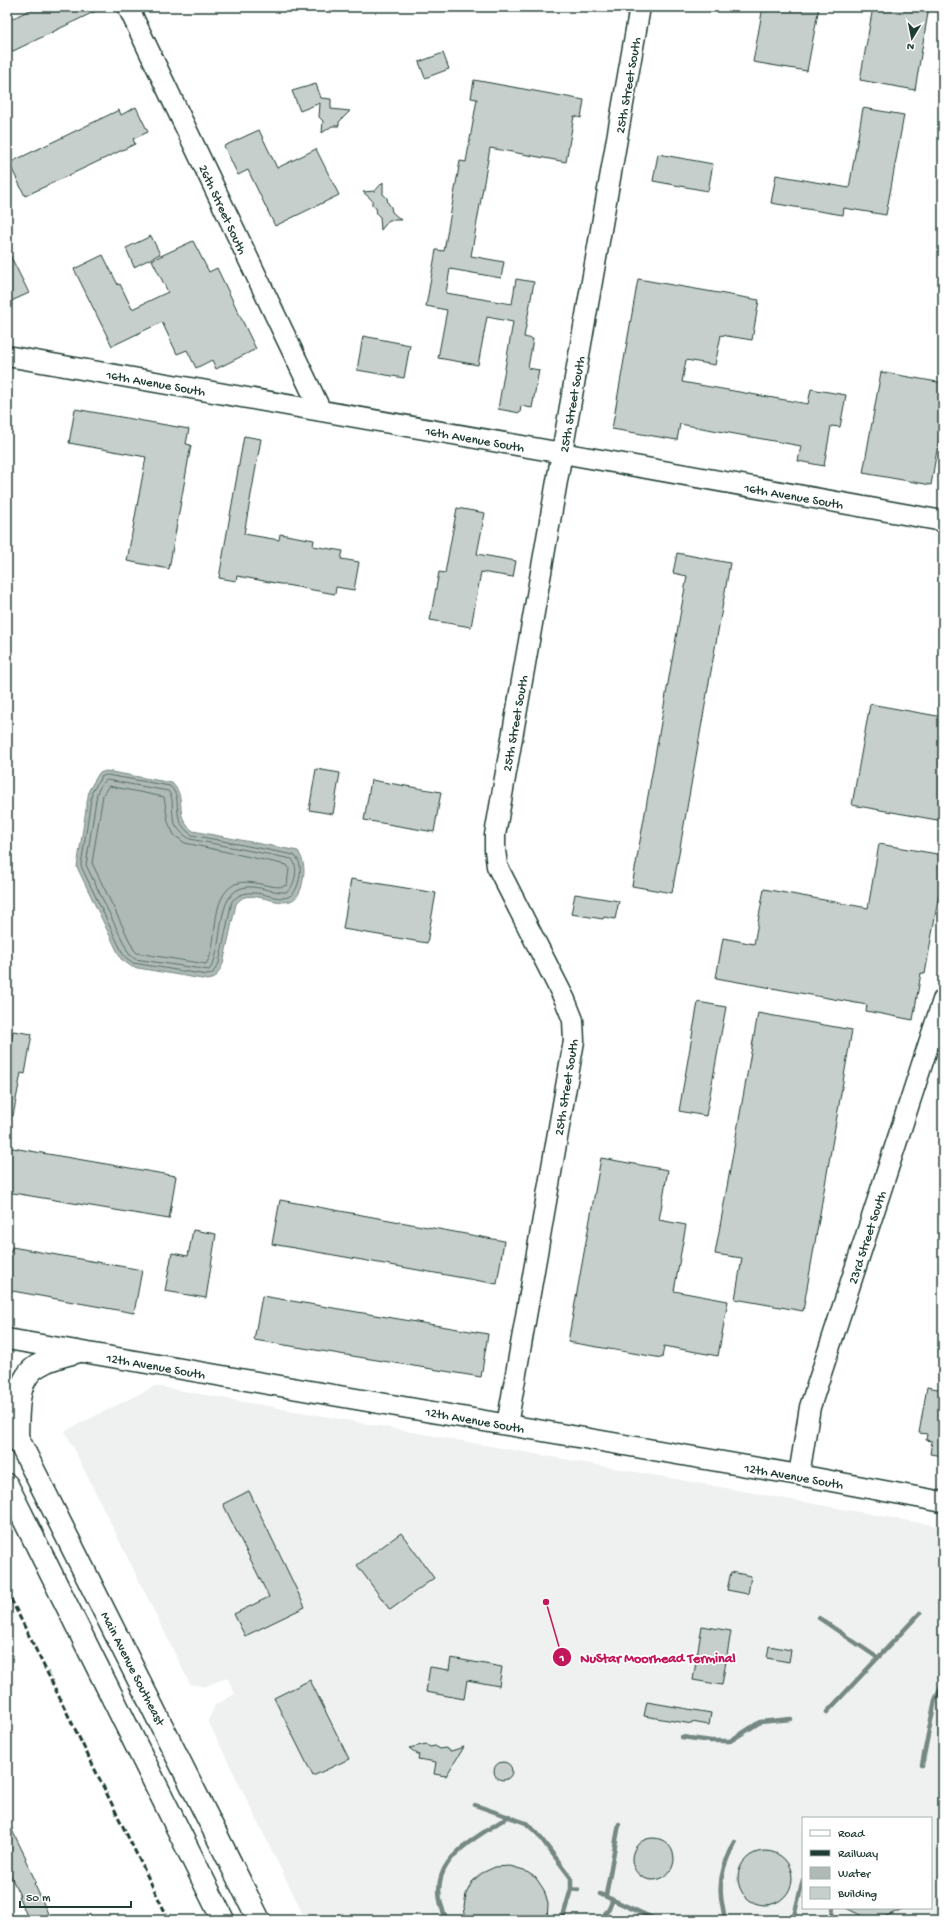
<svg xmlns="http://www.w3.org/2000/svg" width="950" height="1927" viewBox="0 0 950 1927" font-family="'Gochi Hand',sans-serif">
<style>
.built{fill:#eef1f0;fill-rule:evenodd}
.water{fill:#afbab7;stroke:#758883}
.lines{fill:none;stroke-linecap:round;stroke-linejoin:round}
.shore{stroke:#596f68;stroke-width:1}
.stream{stroke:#758883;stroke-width:4.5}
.building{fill:#c7cfcc;stroke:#1f3d34}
.minor-casing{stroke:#1f3d34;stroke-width:23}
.major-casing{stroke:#1f3d34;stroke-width:25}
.minor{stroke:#fff;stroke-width:20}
.major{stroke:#fff;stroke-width:22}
.rail{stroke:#1f3d34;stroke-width:3;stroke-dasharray:6 3;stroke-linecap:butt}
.labels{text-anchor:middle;stroke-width:3.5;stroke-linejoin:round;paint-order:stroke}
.street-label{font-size:13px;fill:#1f3d34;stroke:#fff}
.leader{fill:none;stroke:#c2185b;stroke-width:1.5}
.callout-dot{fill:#c2185b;stroke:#fff;stroke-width:1.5}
.mark-label{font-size:12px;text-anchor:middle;font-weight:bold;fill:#fff}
.callout-label{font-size:14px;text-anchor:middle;font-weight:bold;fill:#c2185b;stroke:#fff;stroke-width:3.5;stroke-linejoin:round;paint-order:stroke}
</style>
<rect width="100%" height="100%" fill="#fff"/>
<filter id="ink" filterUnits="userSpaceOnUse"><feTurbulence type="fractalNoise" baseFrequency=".025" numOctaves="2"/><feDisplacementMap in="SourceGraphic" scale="8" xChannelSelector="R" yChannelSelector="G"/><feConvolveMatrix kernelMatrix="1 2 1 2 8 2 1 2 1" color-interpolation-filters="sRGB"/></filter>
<g filter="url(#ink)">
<path class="built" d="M 155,1386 L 943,1527 L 943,1920 L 306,1920 L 208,1721 L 215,1705 L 235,1694 L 227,1677 L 205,1687 L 190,1684 L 65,1431 ZM 803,1818 L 931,1818 L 931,1908 L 803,1908 Z"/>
<path class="water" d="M 106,771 L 172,783 C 189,800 172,815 193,831 L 298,851 C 304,861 305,869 303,880 C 297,920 266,892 245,897 C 241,898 239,901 236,904 L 223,964 L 215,978 L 208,980 L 132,967 L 121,959 L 77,867 L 89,790 L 99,773 Z"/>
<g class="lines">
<path class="shore" d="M 107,775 L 170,786 C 185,801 168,818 192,835 L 294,855 C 300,860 301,867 300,875 C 292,924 258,875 232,901 L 219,963 L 212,974 L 207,975 L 133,963 L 124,956 L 81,866 L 92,792 L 101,777 Z
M 107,780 L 168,791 C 179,803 162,822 190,839 L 292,859 C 299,867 295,886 287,892 C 273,893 260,886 247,887 C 212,890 226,951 209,970 L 135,959 L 129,954 L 86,865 L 97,793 L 101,785 Z
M 109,786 L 164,797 L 168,822 L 174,835 L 185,843 L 287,865 L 289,869 L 287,885 C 276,892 251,877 235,884 C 208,898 220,943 206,964 L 137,953 L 134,950 L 92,863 L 103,795 Z"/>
<path class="stream" d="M 819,1618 L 878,1658
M 827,1712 L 920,1613
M 682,1737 L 711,1741 L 730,1741 L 760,1722 L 791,1719
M 922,1765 L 935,1700 L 943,1684
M 475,1805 L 526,1823 L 537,1833 L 571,1878 L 571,1889 L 562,1920
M 571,1889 L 578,1890
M 600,1894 L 657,1920
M 606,1895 L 619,1824
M 447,1920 C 419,1864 470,1842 509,1816
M 600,1920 L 609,1909 L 613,1899
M 724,1920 C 725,1911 721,1904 721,1895 C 719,1876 726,1859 735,1842
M 793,1920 L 803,1880
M 831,1920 L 833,1908"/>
</g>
<path class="building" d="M 36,7 L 104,7 L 7,54 L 7,21 Z
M 763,7 L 819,7 L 807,71 L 753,62 Z
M 873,7 L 929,7 L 915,90 L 860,80 Z
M 443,53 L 449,69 L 425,78 L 419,62 Z
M 474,80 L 584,100 L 581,118 L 574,116 L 566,162 L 490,148 L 471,256 L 504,262 L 501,278 L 450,269 L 446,293 L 512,304 L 516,279 L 534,282 L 524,337 L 533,339 L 528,368 L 539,370 L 532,408 L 521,406 L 520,413 L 498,409 L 513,322 L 487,317 L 478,365 L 438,358 L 447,310 L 426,306 L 436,250 L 444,251 L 460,161 L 466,162 L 477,99 L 471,98 Z
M 316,84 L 321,98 L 331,99 L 331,109 L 350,111 L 339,122 L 339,126 L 332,126 L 322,133 L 323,121 L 319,117 L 320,103 L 300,111 L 292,91 Z
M 136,107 L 148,132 L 133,139 L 135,144 L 25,196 L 9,163 L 119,110 L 121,115 Z
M 863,108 L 904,115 L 886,215 L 844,208 L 843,215 L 771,203 L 776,175 L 849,188 Z
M 259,130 L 277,168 L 316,149 L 339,195 L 275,226 L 248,170 L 238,175 L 224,146 Z
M 658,154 L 713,164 L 708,191 L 653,181 Z
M 383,182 L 383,194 L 387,198 L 388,203 L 391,207 L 392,212 L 401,220 L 389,220 L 381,230 L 380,217 L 377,214 L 376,208 L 372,205 L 372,200 L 363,192 L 375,191 Z
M 151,236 L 160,254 L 134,267 L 126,248 Z
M 193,241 L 209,272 L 217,268 L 256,349 L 216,369 L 212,360 L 196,368 L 187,350 L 177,354 L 162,322 L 112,346 L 74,269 L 103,255 L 118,285 L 120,284 L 132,309 L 168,292 L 152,260 Z
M 7,249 L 29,293 L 7,303 Z
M 638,279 L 759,300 L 752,340 L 721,335 L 715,365 L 686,360 L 682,382 L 808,404 L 811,389 L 846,395 L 840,427 L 831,426 L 824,466 L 798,461 L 801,446 L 680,424 L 677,440 L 612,429 Z
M 363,336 L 410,345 L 404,378 L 357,370 Z
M 881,372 L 943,383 L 943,415 L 931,485 L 863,473 Z
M 75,409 L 189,429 L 186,444 L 191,445 L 169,569 L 127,561 L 146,457 L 69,443 Z
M 244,436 L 261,439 L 244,534 L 279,540 L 280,534 L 314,540 L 313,546 L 343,551 L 341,559 L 359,562 L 354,590 L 336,587 L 335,594 L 237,576 L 236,581 L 219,578 Z
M 457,508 L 485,513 L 477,554 L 516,561 L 513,577 L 481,572 L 471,627 L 430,620 L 439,572 L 445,573 Z
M 677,553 L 730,563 L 672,893 L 632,886 L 687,576 L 673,573 Z
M 870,704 L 943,717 L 943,821 L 852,805 Z
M 316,769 L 340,773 L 333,814 L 309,810 Z
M 371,780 L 441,792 L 434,832 L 364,820 Z
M 879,844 L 943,855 L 943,871 L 925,974 L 921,973 L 913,1020 L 866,1011 L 867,1005 L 716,978 L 723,938 L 754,944 L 764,889 L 868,908 Z
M 351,879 L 436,893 L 427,943 L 343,929 Z
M 575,894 L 619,901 L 615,919 L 604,917 L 603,919 L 571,914 Z
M 698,1002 L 726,1007 L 706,1116 L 679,1111 Z
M 758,1013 L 852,1030 L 803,1311 L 735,1299 L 742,1258 L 715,1254 Z
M 13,1031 L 32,1034 L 25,1074 L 21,1073 L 13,1116 L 7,1115 L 7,1067 Z
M 7,1147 L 176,1176 L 169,1219 L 7,1192 Z
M 601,1158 L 668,1170 L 659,1220 L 686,1225 L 674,1291 L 728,1301 L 718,1356 L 664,1346 L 662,1358 L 568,1342 Z
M 280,1200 L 504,1241 L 497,1284 L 272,1244 Z
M 193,1230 L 216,1234 L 206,1298 L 165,1291 L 172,1253 L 188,1256 Z
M 12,1247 L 142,1270 L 134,1313 L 7,1290 L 7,1252 L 11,1252 Z
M 262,1296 L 488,1334 L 481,1377 L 254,1340 Z
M 927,1387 L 943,1390 L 943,1456 L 930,1454 L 932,1441 L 926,1440 L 927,1434 L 919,1433 Z
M 249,1491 L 305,1607 L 245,1636 L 234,1614 L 269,1597 L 223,1504 Z
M 401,1533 L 434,1578 L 390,1610 L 357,1565 Z
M 731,1572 L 751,1576 L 748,1594 L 727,1590 Z
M 702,1626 L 731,1631 L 722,1685 L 693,1680 Z
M 769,1646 L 791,1650 L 789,1662 L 767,1658 Z
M 451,1658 L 502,1667 L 499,1686 L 467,1680 L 464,1699 L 426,1692 L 430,1667 L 449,1670 Z
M 310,1680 L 349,1759 L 313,1776 L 274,1698 Z
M 647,1702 L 711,1713 L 709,1725 L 692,1722 L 692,1724 L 644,1716 Z
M 426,1744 L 430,1747 L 435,1746 L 440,1749 L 445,1748 L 451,1751 L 464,1747 L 446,1776 L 434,1774 L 436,1762 L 418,1759 L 419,1755 L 409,1748 Z
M494 1771a9 9 0 1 1 18 0a9 9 0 1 1-18 0Z
M 7,1820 L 26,1858 L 25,1859 L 36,1882 L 34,1883 L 51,1920 L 29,1920 L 18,1896 L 20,1896 L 7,1868 Z
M632 1859a21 21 0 1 1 42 0a21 21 0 1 1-42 0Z
M738 1878a27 27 0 1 1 54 0a27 27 0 1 1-54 0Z
M 510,1866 L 524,1870 L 536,1878 L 544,1890 L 548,1904 L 547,1920 L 466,1920 L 464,1907 L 466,1894 L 472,1882 L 482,1873 L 495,1867 Z
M 846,1908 L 905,1908 L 877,1920 L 868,1919 Z"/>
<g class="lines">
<defs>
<path id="minor" d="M 128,7 L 321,411
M 7,356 L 562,453 L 943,521
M 7,1339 L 799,1475 L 943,1502
M 507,1425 L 574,1041 L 573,1020 L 565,1000 L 497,866 L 495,850 L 495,835 L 640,7
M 799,1475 L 810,1407 L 943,1000"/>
<path id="major" d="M 7,1417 L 259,1920
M 17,1437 C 18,1412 15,1376 41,1364 C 51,1358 65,1355 76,1352
M 7,1485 L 223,1920"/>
</defs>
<use href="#minor" class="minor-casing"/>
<use href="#major" class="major-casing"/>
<use href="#minor" class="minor"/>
<use href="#major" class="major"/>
<path class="rail" d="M 7,1591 L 169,1920"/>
</g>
</g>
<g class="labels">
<g class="street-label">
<text transform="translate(627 85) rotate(-80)" y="5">25th Street South</text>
<text transform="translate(224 209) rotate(65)" y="5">26th Street South</text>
<text transform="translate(156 382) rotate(10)" y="5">16th Avenue South</text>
<text transform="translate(571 404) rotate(-80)" y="5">25th Street South</text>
<text transform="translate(475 438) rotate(10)" y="5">16th Avenue South</text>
<text transform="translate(794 495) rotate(10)" y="5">16th Avenue South</text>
<text transform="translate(514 723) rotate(-80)" y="5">25th Street South</text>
<text transform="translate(565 1087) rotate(-81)" y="5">25th Street South</text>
<text transform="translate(866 1237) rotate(-72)" y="5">23rd Street South</text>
<text transform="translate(156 1365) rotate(10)" y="5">12th Avenue South</text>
<text transform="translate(475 1419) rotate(10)" y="5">12th Avenue South</text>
<text transform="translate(794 1475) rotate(10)" y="5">12th Avenue South</text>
<text transform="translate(134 1668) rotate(63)" y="5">Main Avenue Southeast</text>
</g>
</g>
<path class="leader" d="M546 1602L562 1657"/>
<g class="callout-dot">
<circle cx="546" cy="1602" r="4"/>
<circle cx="562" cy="1657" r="10"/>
</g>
<g class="mark-label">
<text x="562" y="1661">1</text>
</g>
<g class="callout-label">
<text x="658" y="1662">NuStar Moorhead Terminal</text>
</g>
<rect width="950" height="1927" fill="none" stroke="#fff" stroke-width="24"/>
<rect x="12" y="12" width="926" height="1903" fill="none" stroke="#1f3d34" stroke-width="1.5" filter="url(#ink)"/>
<rect x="802" y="1817" width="130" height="92" fill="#ffffff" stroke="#a5b1ae"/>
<rect x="810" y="1830" width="20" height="6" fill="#ffffff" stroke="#a5b1ae"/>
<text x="838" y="1837" font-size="12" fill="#1f3d34">Road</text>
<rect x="810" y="1850" width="20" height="6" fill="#1f3d34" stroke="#a5b1ae"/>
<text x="838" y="1857" font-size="12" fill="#1f3d34">Railway</text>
<rect x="810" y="1867" width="20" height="12" fill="#afbab7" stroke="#a5b1ae"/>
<text x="838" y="1877" font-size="12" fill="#1f3d34">Water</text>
<rect x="810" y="1887" width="20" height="12" fill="#c7cfcc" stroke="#a5b1ae"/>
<text x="838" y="1897" font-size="12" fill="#1f3d34">Building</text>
<g transform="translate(912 38) rotate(190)" stroke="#ffffff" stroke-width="3" paint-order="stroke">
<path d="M0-3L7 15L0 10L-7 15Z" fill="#1f3d34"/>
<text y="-6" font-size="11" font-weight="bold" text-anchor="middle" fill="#1f3d34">N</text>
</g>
<path d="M20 1901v6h111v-6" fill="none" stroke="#1f3d34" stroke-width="2"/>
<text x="26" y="1901" font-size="12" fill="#1f3d34" stroke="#ffffff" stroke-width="3" paint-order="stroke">50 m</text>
</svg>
